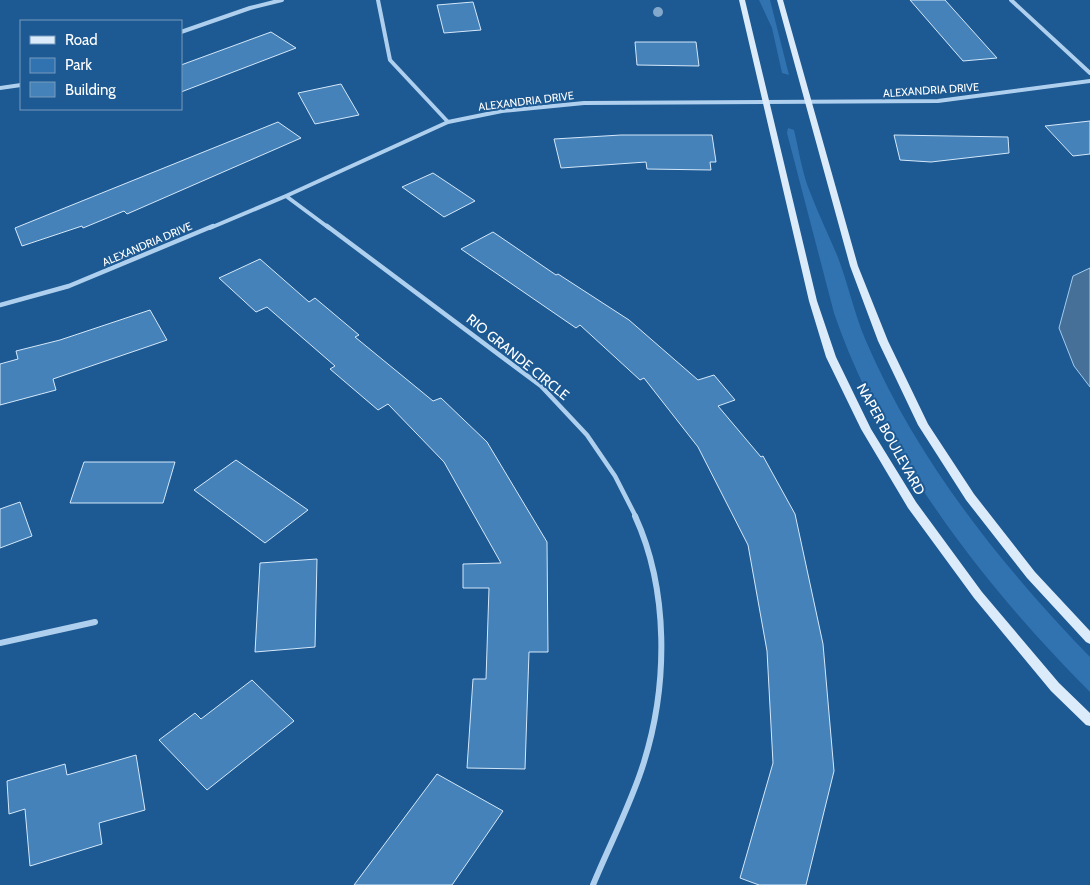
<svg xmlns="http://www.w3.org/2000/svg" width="1090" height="885" viewBox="0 0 1090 885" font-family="Cabin,sans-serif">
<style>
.green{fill:#3073b0}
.water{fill:#467098;stroke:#a1ccf0}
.building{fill:#4582b9;stroke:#d4e8fa}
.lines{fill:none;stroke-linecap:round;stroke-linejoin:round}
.street-far2{stroke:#aed0ee;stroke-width:4}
.street-far1{stroke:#aed0ee;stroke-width:4.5}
.street{stroke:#aed0ee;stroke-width:6}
.secondary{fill:#dbebfa;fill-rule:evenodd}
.tree{fill:#82a8cb}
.labels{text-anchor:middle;stroke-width:4;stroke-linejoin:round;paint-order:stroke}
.far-street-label{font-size:11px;fill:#fff;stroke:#1d5992}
.street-label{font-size:14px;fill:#fff;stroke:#1d5992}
</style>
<rect width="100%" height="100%" fill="#1d5992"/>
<path class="green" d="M 759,0 L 770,0 L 789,75 L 782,73 L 772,28 Z
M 788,128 L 794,130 C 799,150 802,173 810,192 C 818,213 828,234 837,255 C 848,283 854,313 866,341 C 917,460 1000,564 1090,657 L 1090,692 C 985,587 882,454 834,313 L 787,133 Z"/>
<path class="water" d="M 1090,268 L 1090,387 L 1074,366 L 1059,328 L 1073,276 Z"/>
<path class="building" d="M 910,0 L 945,0 L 997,58 L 963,61 Z
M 473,2 L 481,30 L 444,33 L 437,5 Z
M 271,32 L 296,48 L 181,92 L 181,65 Z
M 635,42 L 696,42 L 699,66 L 637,65 Z
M 341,84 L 359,115 L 315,124 L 298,93 Z
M 1090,121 L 1090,154 L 1073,156 L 1045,126 Z
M 278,122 L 301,138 L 127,214 L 124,211 L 83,228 L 82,226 L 22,246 L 15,228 Z
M 621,135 L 712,135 L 716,162 L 710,162 L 711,170 L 647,169 L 646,162 L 561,168 L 554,139 Z
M 894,135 L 1008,137 L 1009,153 L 931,162 L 900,160 Z
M 433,173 L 475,201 L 444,217 L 402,187 Z
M 493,232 L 556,275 L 558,274 L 629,320 L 698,380 L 714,375 L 735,400 L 718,406 L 761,457 L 763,456 L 795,514 L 823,644 L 834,771 L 806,885 L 759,885 L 740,878 L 773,763 L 767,651 L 748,545 L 698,447 L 644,378 L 640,380 L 580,325 L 576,328 L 461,249 Z
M 260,259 L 309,302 L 315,298 L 359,335 L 355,337 L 433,401 L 441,398 L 487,442 L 547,542 L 548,652 L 529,652 L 525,769 L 467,768 L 473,679 L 486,679 L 489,588 L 463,588 L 463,564 L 501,563 L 444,462 L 388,404 L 378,410 L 330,369 L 335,366 L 267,307 L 256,312 L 219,278 Z
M 150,310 L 167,340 L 53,379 L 56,390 L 0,405 L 0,364 L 18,359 L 16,351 L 60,340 Z
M 236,460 L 308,510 L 265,543 L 194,490 Z
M 84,462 L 175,462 L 163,503 L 70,503 Z
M 20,502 L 32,536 L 0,548 L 0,509 Z
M 317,559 L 315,647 L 255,652 L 260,563 Z
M 252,680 L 294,721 L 207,790 L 159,740 L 195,713 L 201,719 Z
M 136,755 L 145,810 L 99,823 L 102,844 L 30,866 L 25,809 L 9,814 L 7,781 L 65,764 L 67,775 Z
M 437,774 L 503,811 L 452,885 L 354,885 Z"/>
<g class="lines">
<path class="street-far2" d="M 378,0 L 390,60 L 448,122
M 1011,0 L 1090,73
M 181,32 L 250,8 L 282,0
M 0,88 L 21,85
M 286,196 L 329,228
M 210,228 L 286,196 L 448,122 L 502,111 L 584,103 L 938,101 L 1090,81"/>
<path class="street-far1" d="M 327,226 L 541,386 L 587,435 L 615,476 L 636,517
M 0,305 L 69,286 L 213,226"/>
<path class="street" d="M 0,643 L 95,622
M 593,885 C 609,846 632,802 644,762 C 668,685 669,590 635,516"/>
<path class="secondary" d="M 739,0 L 745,0 L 817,301 L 836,357 L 871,429 L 916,502 L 982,592 L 1059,683 L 1090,713 L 1090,726 L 1086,725 L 1051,691 L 974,598 L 908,508 L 861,429 L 826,357 L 809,301 Z
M 777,0 L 783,0 L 858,266 L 888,341 L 928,424 L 974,494 L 1035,572 L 1090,631 L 1090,644 L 1086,642 L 1027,578 L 966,500 L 918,425 L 878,341 L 850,266 Z"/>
</g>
<circle class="tree" cx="658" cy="12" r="5"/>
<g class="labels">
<g class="far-street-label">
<text transform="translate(931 90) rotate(-4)" y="4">ALEXANDRIA DRIVE</text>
<text transform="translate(526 101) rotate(-7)" y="4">ALEXANDRIA DRIVE</text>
<text transform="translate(147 244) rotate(-23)" y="4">ALEXANDRIA DRIVE</text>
</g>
<g class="street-label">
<text transform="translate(518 357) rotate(39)" y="5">RIO GRANDE CIRCLE</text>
<text transform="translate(891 439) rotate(61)" y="5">NAPER BOULEVARD</text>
</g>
</g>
<rect x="20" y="20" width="162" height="90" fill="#1d5992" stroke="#779bbe"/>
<rect x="30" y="36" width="25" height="8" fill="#dbebfa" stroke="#779bbe"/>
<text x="65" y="45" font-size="15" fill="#ffffff">Road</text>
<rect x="30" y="58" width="25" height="15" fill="#3073b0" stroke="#779bbe"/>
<text x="65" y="70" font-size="15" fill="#ffffff">Park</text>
<rect x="30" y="82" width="25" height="15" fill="#4582b9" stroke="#779bbe"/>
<text x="65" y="95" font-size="15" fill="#ffffff">Building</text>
</svg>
